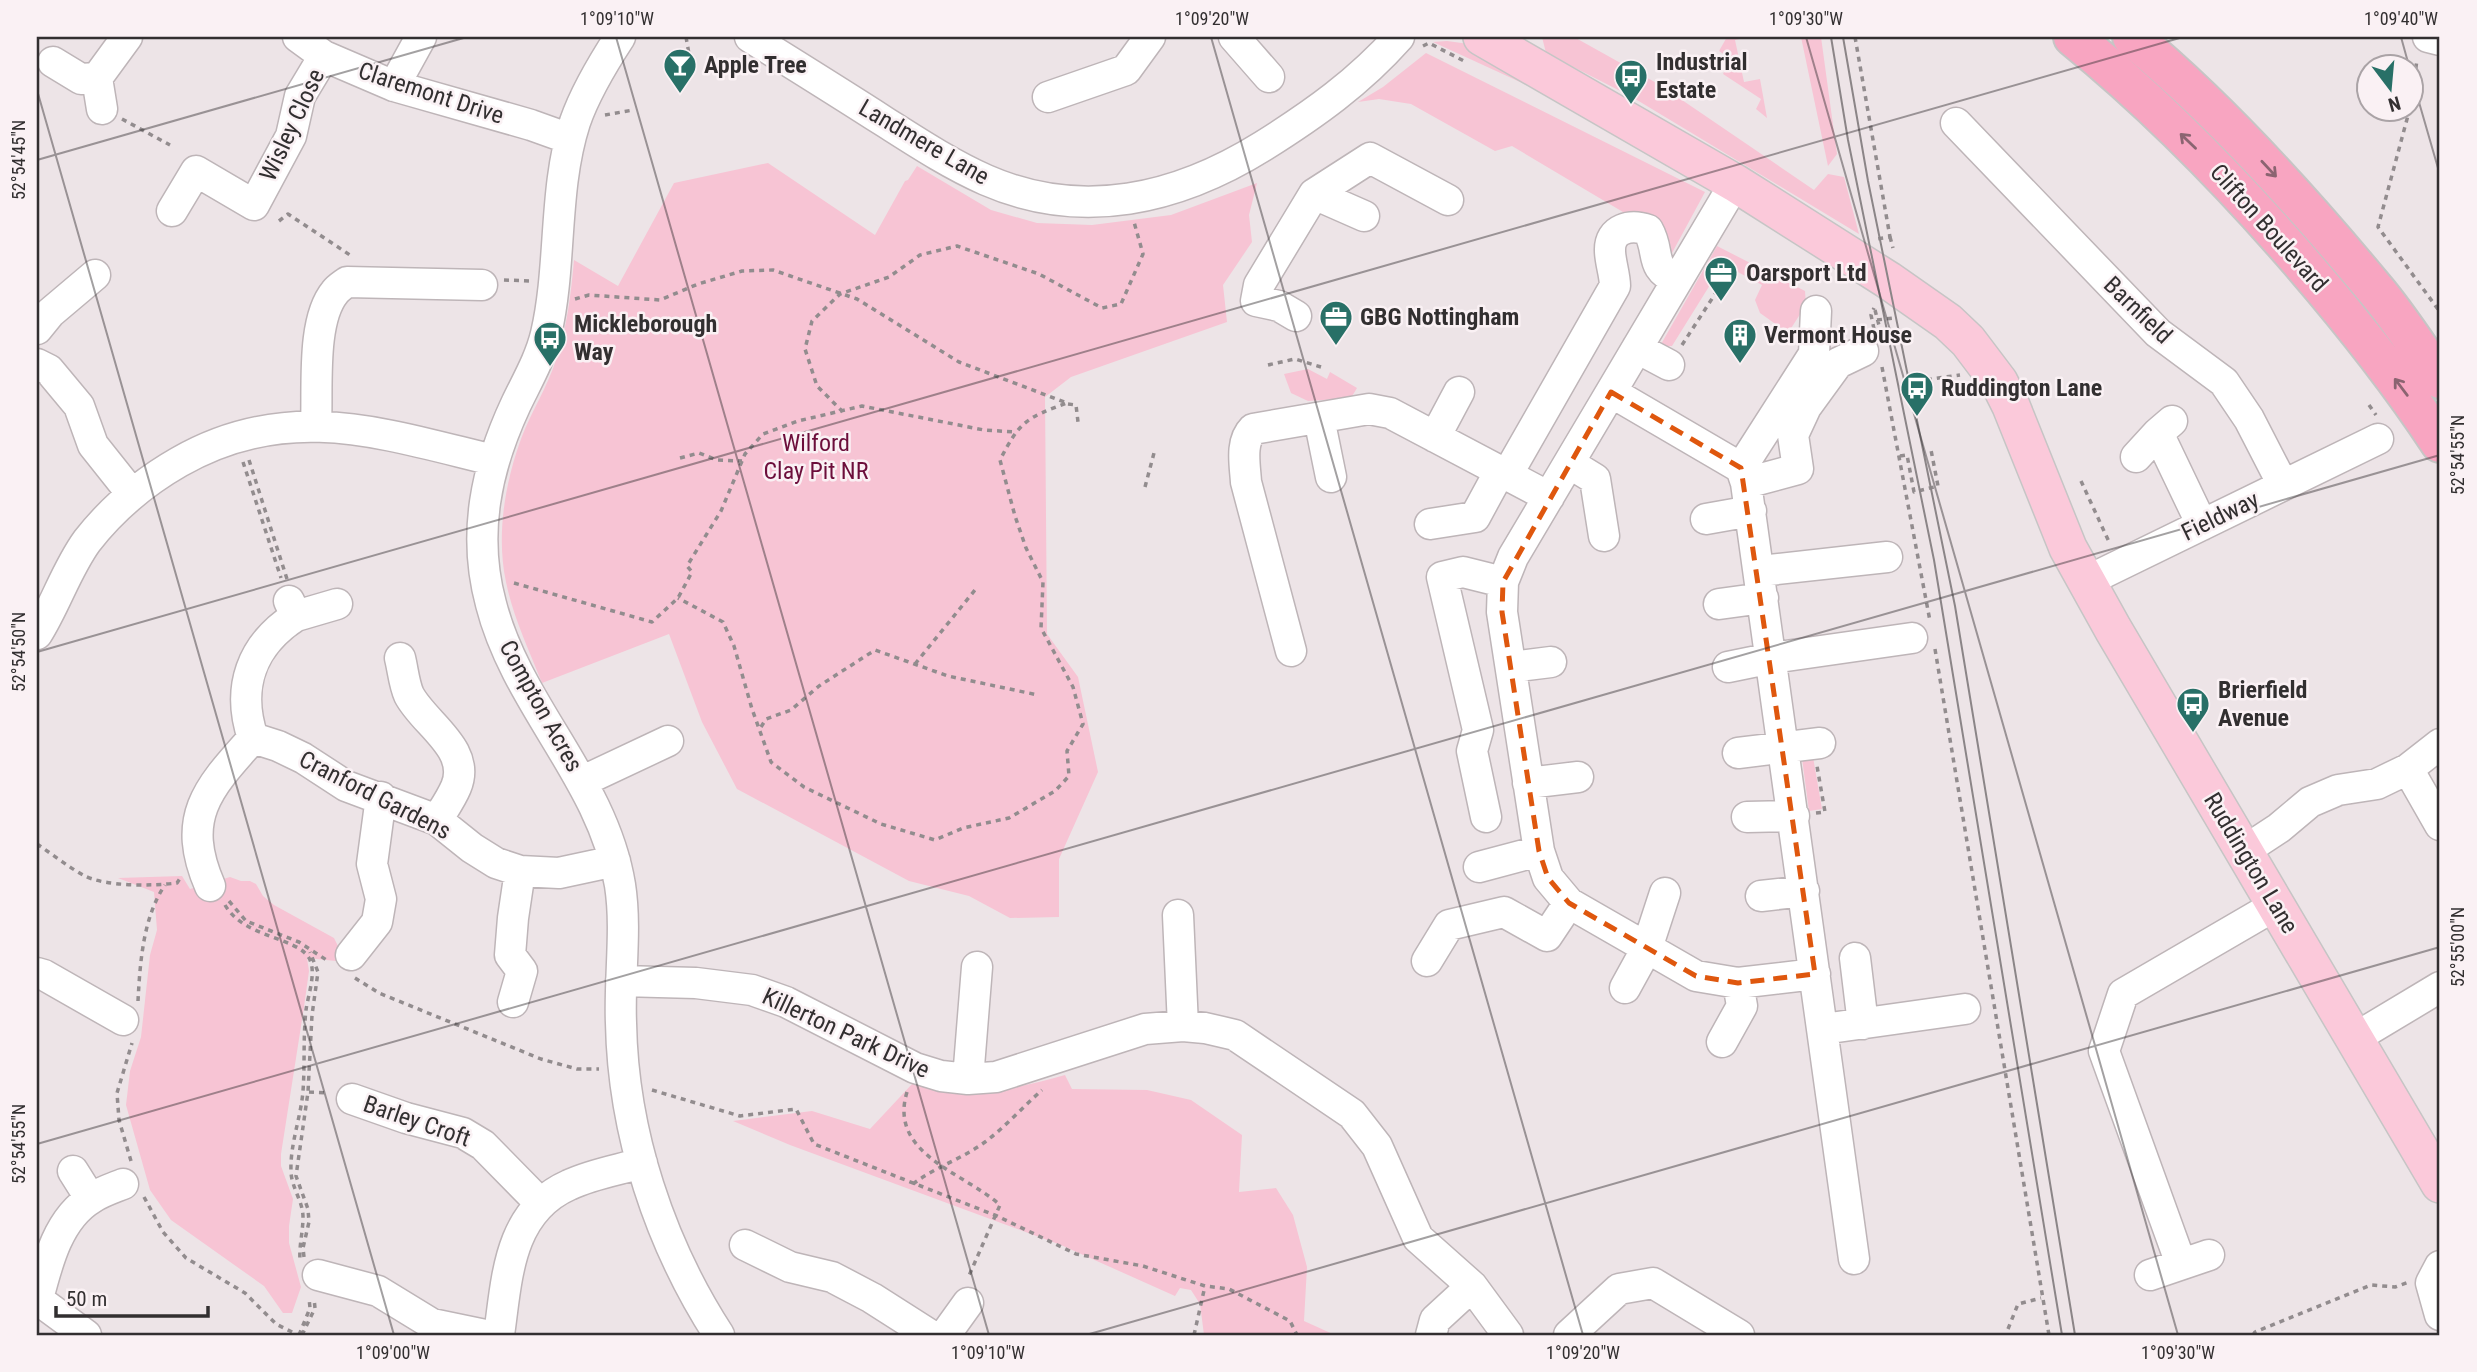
<svg xmlns="http://www.w3.org/2000/svg" width="2477" height="1372" viewBox="0 0 2477 1372" font-family="'Roboto Condensed',sans-serif">
<style>
.green{fill:#f7c4d4}
.lines{fill:none;stroke-linecap:round;stroke-linejoin:round}
.minor-casing{stroke:#beb5b8;stroke-width:33}
.major-casing{stroke:#c6c5c5;stroke-width:40}
.highway-casing{stroke:#c6c5c5;stroke-width:42}
.path{stroke:#928c8e;stroke-width:3.5;stroke-dasharray:5 5;stroke-linecap:butt}
.minor{stroke:#fff;stroke-width:30}
.major{stroke:#fbc9da;stroke-width:37}
.highway{stroke:#f8a5c1;stroke-width:38}
.tram{stroke:#8b8587;stroke-width:2}
.oneway{stroke:#8b6471}
.marked{fill:none;stroke:#df570e;stroke-width:5;stroke-dasharray:14 9;stroke-linejoin:round}
.ticks{fill:none;stroke:#322f30;stroke-width:2;stroke-opacity:0.45}
.labels{text-anchor:middle;stroke-width:5;stroke-linejoin:round;paint-order:stroke}
.poi-label{font-size:24px;font-weight:bold;fill:#322f30;stroke:#faf1f4;text-anchor:start}
.street-label{font-size:24px;fill:#322f30;stroke:#faf1f4}
.park-label{font-size:24px;fill:#6c0e3b;stroke:#faf1f4}
.neatline{fill:none;stroke:#322f30;stroke-width:2.5}
.ticks-label{font-size:18px;text-anchor:middle;fill:#322f30}
</style>
<rect width="100%" height="100%" fill="#ede4e7"/>
<path class="green" d="M 1542,37 L 1574,37 L 1660,85 L 1814,190 L 1828,174 L 1844,177 L 1859,234 L 1632,97 L 1546,53 Z
M 1727,37 L 1748,37 L 1735,40 L 1744,82 L 1760,79 L 1767,118 L 1756,109 L 1761,99 L 1723,74 L 1731,59 L 1719,51 Z
M 1801,37 L 1821,37 L 1837,154 L 1828,166 Z
M 1447,41 L 1469,44 L 1559,100 L 1433,42 Z
M 1426,53 L 1705,192 L 1665,266 L 1617,225 L 1623,212 L 1512,146 L 1495,151 L 1411,104 L 1379,99 L 1358,102 L 1383,87 Z
M 768,163 L 875,235 L 905,181 L 908,180 L 917,166 L 991,210 L 1037,223 L 1092,225 L 1171,215 L 1257,183 L 1249,215 L 1252,242 L 1223,285 L 1227,322 L 1071,377 L 1045,397 L 1047,634 L 1078,677 L 1098,772 L 1059,859 L 1059,917 L 1010,918 L 969,896 L 909,881 L 737,789 L 702,722 L 669,634 L 542,683 C 529,650 513,617 506,582 C 496,535 505,483 521,439 C 531,412 547,388 556,360 C 567,328 571,294 574,260 L 618,286 L 674,183 Z
M 1717,246 L 1805,291 L 1806,305 L 1788,333 L 1760,313 L 1755,300 L 1762,285 L 1723,264 L 1672,346 L 1660,346 Z
M 1308,369 L 1327,379 L 1330,372 L 1357,388 L 1351,398 L 1308,401 L 1291,393 L 1284,374 Z
M 1813,757 L 1822,809 L 1809,811 L 1802,758 Z
M 182,876 L 190,889 L 230,877 L 241,881 L 250,881 L 256,884 L 263,896 L 274,905 L 334,938 L 339,948 L 336,961 L 307,958 L 309,971 L 304,1007 L 281,1154 L 281,1166 L 293,1199 L 289,1226 L 289,1243 L 301,1287 L 292,1313 L 283,1313 L 264,1286 L 171,1220 L 150,1190 L 126,1105 L 130,1071 L 141,1037 L 150,955 L 157,930 L 154,892 L 118,878 Z
M 1065,1075 L 1072,1089 L 1147,1090 L 1191,1100 L 1242,1135 L 1239,1192 L 1276,1188 L 1293,1215 L 1307,1267 L 1304,1321 L 1335,1335 L 1204,1335 L 1200,1304 L 1191,1290 L 1180,1288 L 1175,1296 L 1061,1245 L 790,1145 L 733,1121 L 812,1111 L 870,1129 L 913,1083 C 967,1100 1011,1090 1065,1075 Z"/>
<g class="lines">
<defs>
<path id="minor" d="M 298,37 L 324,56 L 394,86 L 531,125 L 570,139
M 620,37 C 603,63 585,93 575,122 C 553,190 562,265 546,334 C 540,359 527,381 516,404 C 486,468 472,534 491,604 C 517,706 603,780 620,885 C 627,930 619,978 621,1023 C 623,1133 660,1244 719,1335
M 750,37 C 795,65 840,93 885,122 C 918,143 950,164 986,180 C 1082,222 1178,199 1263,146 C 1314,114 1359,82 1399,37
M 1234,37 L 1269,77
M 2428,37 L 2440,40
M 53,62 L 81,79 L 97,78 L 127,37
M 97,78 L 102,109
M 394,86 L 421,37
M 1048,97 L 1126,70 L 1150,37
M 1956,123 L 2158,333 L 2224,382 L 2249,419 L 2283,485
M 1735,183 L 1513,557 L 1503,582 L 1502,612 L 1539,851 L 1548,878 L 1569,903 L 1696,976 L 1738,983 L 1815,974
M 1314,194 L 1370,158 L 1448,200
M 172,211 L 196,171 L 254,205 L 291,136 L 300,96 L 324,56
M 1296,316 L 1279,306 L 1256,301 L 1259,285 L 1314,194 L 1364,216
M 37,329 L 50,313 L 95,275
M 1637,348 L 1669,365
M 37,364 L 49,370 L 79,406 L 93,445 L 132,494
M 1611,392 L 1741,468 L 1746,483 L 1854,1259
M 1319,418 L 1331,477
M 2172,421 L 2158,433 L 2202,525
M 316,426 C 318,389 311,321 335,292 C 338,288 343,285 347,282 L 482,285
M 1435,437 L 1459,392
M 2136,457 L 2158,433
M 1569,463 L 1595,479 L 1604,536
M 1741,468 L 1814,354 L 1816,311
M 1507,475 L 1615,286 C 1615,275 1610,261 1610,251 C 1609,228 1631,224 1648,230 C 1661,253 1648,267 1677,280
M 1746,483 L 1798,469 L 1793,435 L 1806,407 L 1838,363 L 1863,351
M 1706,519 L 1751,511
M 1430,524 L 1475,517 L 1500,471
M 1760,571 L 1887,557
M 2087,581 L 2378,439
M 1719,604 L 1763,598
M 296,616 L 337,604
M 37,634 C 56,604 66,570 87,541 C 112,509 144,482 179,462 C 287,400 381,433 493,460
M 1291,651 L 1246,482 C 1245,465 1240,442 1253,429 L 1369,409 L 1390,413 L 1549,497
M 400,658 C 403,670 404,684 409,695 C 424,724 472,749 456,787 C 451,799 443,810 437,820
M 1511,667 L 1551,662
M 1728,667 L 1772,658 L 1912,638
M 253,738 L 278,746 L 303,758 L 346,786 L 437,820 L 472,848 L 496,863 L 520,871 L 559,873 L 615,861
M 253,738 C 236,688 251,645 296,616 L 289,601
M 1738,753 L 1820,743
M 2408,769 L 2440,825
M 583,781 L 668,741
M 1528,783 L 1578,777
M 1486,817 L 1472,751 L 1478,730 L 1442,577 L 1463,572 L 1503,582
M 1747,817 L 1794,816
M 2244,851 L 2279,828 L 2310,802 L 2338,790 L 2377,784 L 2408,769 L 2440,744
M 1479,867 L 1539,851
M 210,886 C 180,817 208,788 253,738
M 1761,896 L 1804,891
M 1178,915 L 1183,1026
M 351,955 L 377,922 L 381,899 L 372,864 L 381,797
M 1855,958 L 1863,1024
M 1427,961 L 1449,925 L 1504,912 L 1547,936 L 1569,903
M 37,973 L 44,975 L 123,1020
M 621,981 L 696,983 L 752,990 L 786,1002 L 915,1068 L 941,1076 L 968,1079 L 996,1077 L 1145,1029 L 1183,1026 L 1205,1028 L 1235,1035 L 1352,1114 L 1377,1146 L 1418,1238 L 1472,1286 L 1508,1335
M 1625,988 L 1647,948 L 1665,893
M 513,1002 L 522,971 L 510,955 L 513,918 L 520,871
M 1823,1029 L 1965,1009
M 2355,1038 L 2440,987
M 1722,1042 L 1742,1006 L 1738,983
M 968,1079 L 977,967
M 352,1099 L 406,1118 L 463,1133 L 483,1145 L 541,1204
M 73,1171 L 90,1198
M 745,1245 L 790,1267 L 832,1277 L 872,1298 L 930,1335
M 2181,1264 L 2104,1051 L 2123,994 L 2276,905
M 2440,1266 L 2431,1283 L 2440,1315
M 318,1275 L 378,1291 L 432,1324 L 485,1335
M 2150,1275 L 2209,1255
M 37,1299 L 86,1335
M 38,1299 C 47,1264 58,1218 92,1198 C 101,1192 113,1188 123,1184
M 499,1335 C 507,1279 508,1212 569,1185 C 592,1174 618,1170 642,1163
M 945,1335 L 968,1303
M 1431,1335 L 1435,1320 L 1472,1286
M 1569,1335 L 1619,1289 L 1653,1283 L 1739,1335"/>
<path id="major" d="M 1482,37 L 1735,183 L 1888,280 L 1948,322 L 1968,341 L 1999,382 L 2011,406 L 2068,548 L 2113,629 L 2440,1184"/>
<path id="highway" d="M 2073,37 C 2153,102 2225,175 2293,253 C 2346,314 2396,376 2440,443
M 2132,37 C 2219,109 2302,201 2374,288 C 2398,316 2418,348 2440,379"/>
</defs>
<use href="#minor" class="minor-casing"/>
<use href="#major" class="major-casing"/>
<use href="#highway" class="highway-casing"/>
<path class="path" d="M 686,37 L 689,54
M 1855,37 L 1890,237 L 1877,239
M 1423,46 L 1429,43 L 1466,62
M 2410,108 L 2378,227 L 2440,312
M 2410,108 L 2417,60
M 605,115 L 633,110
M 122,119 L 170,145
M 279,221 L 288,214 L 353,257
M 1890,237 L 1893,248
M 504,280 L 531,281
M 575,299 L 589,295 L 660,300 L 698,284 L 742,271 L 773,270 L 857,299 L 959,362 L 1067,403 C 1026,418 1020,421 1000,460 L 1015,516 L 1026,548 L 1043,582 L 1041,628 L 1073,687 L 1083,724 L 1067,751 L 1069,776 L 1055,791 L 1009,818 L 963,828 L 935,840 L 881,824 L 804,787 L 771,762 L 752,709 L 734,646 L 723,622 L 678,598
M 1875,310 L 1881,333
M 1877,320 L 1893,318
M 1874,329 L 1871,315 L 1874,308
M 1682,345 L 1717,291
M 1268,365 L 1295,359 L 1321,367
M 1882,367 L 1930,621
M 1917,381 L 1960,375
M 1068,404 L 1076,405 L 1078,422
M 2369,405 L 2376,415
M 843,412 L 817,386 L 805,349 L 812,321 L 840,294 L 889,277 L 920,255 L 957,246 L 1039,274 L 1102,308 L 1121,304 L 1143,254 L 1134,222
M 1900,456 L 1907,455 L 1914,492 L 1938,486 L 1931,450
M 680,458 L 699,453 L 717,460 L 742,461
M 249,460 L 287,579
M 243,462 L 281,578
M 2081,481 L 2110,544
M 1145,487 L 1154,453
M 514,583 L 652,622 L 678,598 L 692,572 L 687,566 L 721,511 L 745,454 L 763,434 L 798,421 L 862,406 L 984,430 L 1014,432
M 1935,649 L 2049,1335
M 915,664 L 975,590
M 761,727 L 766,719 L 791,710 L 819,686 L 875,650 L 948,676 L 1038,695
M 1816,813 L 1825,812 L 1817,766
M 37,844 C 52,854 67,866 83,875 C 104,887 153,886 177,883 L 181,877
M 229,901 L 246,921 L 299,942 L 328,961
M 225,905 C 244,938 297,937 309,958 C 317,972 308,995 306,1010 C 303,1037 305,1064 303,1091 C 301,1117 290,1144 291,1171 C 291,1187 303,1201 303,1217 C 303,1232 299,1245 300,1260
M 355,978 L 379,993 L 541,1059 L 577,1069 L 599,1069
M 138,1001 C 140,963 143,917 165,885
M 652,1090 L 740,1116 L 796,1109 L 814,1144 L 997,1216 L 1076,1254 L 1143,1266 L 1205,1286 L 1229,1289 L 1290,1321 L 1297,1335
M 309,1092 L 329,1093
M 907,1092 C 888,1154 963,1172 1000,1205 L 968,1278
M 131,1161 L 119,1120 L 117,1093 L 132,1043
M 913,1184 C 935,1167 962,1159 985,1142 C 1005,1127 1023,1107 1042,1090
M 144,1197 L 163,1232 L 186,1258 L 245,1293 L 276,1324 L 298,1335
M 304,1257 L 303,1248 L 309,1222 L 308,1209 L 296,1176 L 308,1092 L 312,1015 L 318,972 L 310,952
M 2008,1329 L 2018,1304 L 2041,1298
M 299,1335 L 310,1308 L 309,1298
M 302,1335 L 315,1308 L 314,1298
M 1194,1335 L 1205,1286
M 2253,1335 L 2255,1332 L 2371,1285 L 2395,1287 L 2409,1282"/>
<use href="#minor" class="minor"/>
<use href="#major" class="major"/>
<use href="#highway" class="highway"/>
<path class="tram" d="M 1831,37 L 1848,140 L 1934,560 L 2062,1335
M 1843,37 L 1868,181 L 1955,606 L 2075,1335"/>
</g>
<defs><path id="oneway-shaft" d="M-6 0H5M1.5-3L5.5 0L1.5 3" fill="none" stroke-width="1.6" stroke-linecap="round" stroke-linejoin="round" transform="scale(1.75)"/></defs>
<g class="oneway">
<use href="#oneway-shaft" transform="translate(2188 141) rotate(-136)"/>
<use href="#oneway-shaft" transform="translate(2269 169) rotate(47)"/>
<use href="#oneway-shaft" transform="translate(2401 387) rotate(-127)"/>
</g>
<path class="marked" d="M 1611,392 L 1741,468 L 1815,974 L 1738,983 L 1696,976 L 1569,903 L 1548,878 L 1539,851 L 1502,612 L 1503,582 Z"/>
<path class="ticks" d="M 616,37 L 989,1335M 1211,37 L 1583,1335M 1806,37 L 2178,1335M 2401,37 L 2409,66M 2410,71 L 2440,175M 37,90 L 394,1335M 37,160 L 467,37M 37,652 L 2183,37M 37,1144 L 2440,455M 1086,1335 L 2440,947"/>
<defs>
<symbol id="bar-pin" viewBox="-11 -11 22 30"><path d="M0 17L-7.5 6A9.5 9.5 0 1 1 7.5 6Z" fill="#287067" stroke="#faf1f4"/><path d="M-6-5H6L.8 .8V4.5H3.5V6h-7V4.5H-.8V.8Z" fill="#fff"/></symbol>
<symbol id="bus-pin" viewBox="-11 -11 22 30"><path d="M0 17L-7.5 6A9.5 9.5 0 1 1 7.5 6Z" fill="#287067" stroke="#faf1f4"/><path d="M-5-6H5V4H4V6H2V4H-2V6H-4V4H-5ZM-3.5-4V0h7V-4ZM-3.5 1.2v1.5H-2V1.2ZM2 1.2v1.5H3.5V1.2Z" fill="#fff"/></symbol>
<symbol id="office-pin" viewBox="-11 -11 22 30"><path d="M0 17L-7.5 6A9.5 9.5 0 1 1 7.5 6Z" fill="#287067" stroke="#faf1f4"/><path d="M-6-3h4V-5.5h4V-3h4V5H-6ZM-1-4.5V-3h2v-1.5ZM-6 0V1H6V0Z" fill="#fff"/></symbol>
<symbol id="building-pin" viewBox="-11 -11 22 30"><path d="M0 17L-7.5 6A9.5 9.5 0 1 1 7.5 6Z" fill="#287067" stroke="#faf1f4"/><path d="M-4-6H4V6H1V3H-1V6H-4ZM-2.5-4.3h1.7v1.8h-1.7ZM.8-4.3h1.7v1.8H.8ZM-2.5-1h1.7V.8h-1.7ZM.8-1h1.7V.8H.8Z" fill="#fff"/></symbol>
</defs>
<g fill-rule="evenodd">
<use href="#bar-pin" x="661" y="46" width="38" height="52"/>
<use href="#bus-pin" x="1612" y="57" width="38" height="52"/>
<use href="#office-pin" x="1702" y="254" width="38" height="52"/>
<use href="#office-pin" x="1317" y="298" width="38" height="52"/>
<use href="#building-pin" x="1721" y="316" width="38" height="52"/>
<use href="#bus-pin" x="531" y="319" width="38" height="52"/>
<use href="#bus-pin" x="1898" y="369" width="38" height="52"/>
<use href="#bus-pin" x="2174" y="685" width="38" height="52"/>
</g>
<g class="labels">
<g class="poi-label">
<text x="1656" y="70">Industrial<tspan x="1656" dy="28">Estate</tspan></text>
<text x="704" y="73">Apple Tree</text>
<text x="1746" y="281">Oarsport Ltd</text>
<text x="1360" y="325">GBG Nottingham</text>
<text x="574" y="332">Mickleborough<tspan x="574" dy="28">Way</tspan></text>
<text x="1764" y="343">Vermont House</text>
<text x="1941" y="396">Ruddington Lane</text>
<text x="2218" y="698">Brierfield<tspan x="2218" dy="28">Avenue</tspan></text>
</g>
<g class="street-label">
<text transform="translate(431 93) rotate(18)" y="8">Claremont Drive</text>
<text transform="translate(292 125) rotate(-65)" y="8">Wisley Close</text>
<text transform="translate(924 142) rotate(30)" y="8">Landmere Lane</text>
<text transform="translate(2269 228) rotate(48)" y="8">Clifton Boulevard</text>
<text transform="translate(2138 310) rotate(44)" y="8">Barnfield</text>
<text transform="translate(2220 516) rotate(-26)" y="8">Fieldway</text>
<text transform="translate(541 706) rotate(61)" y="8">Compton Acres</text>
<text transform="translate(375 795) rotate(27)" y="8">Cranford Gardens</text>
<text transform="translate(2251 863) rotate(59)" y="8">Ruddington Lane</text>
<text transform="translate(846 1033) rotate(25)" y="8">Killerton Park Drive</text>
<text transform="translate(417 1121) rotate(19)" y="8">Barley Croft</text>
</g>
<g class="park-label">
<text x="816" y="451">Wilford<tspan x="816" dy="28">Clay Pit NR</tspan></text>
</g>
</g>
<rect width="2477" height="1372" fill="none" stroke="#faf1f4" stroke-width="77"/>
<g transform="translate(2390 88) rotate(164)"><circle r="33" fill="#faf1f4" stroke="#aaa3a6" stroke-width="2"/>
<path d="M0-5L12 26L0 18L-12 26Z" fill="#287067"/>
<text y="-10" font-size="19" font-weight="bold" text-anchor="middle" fill="#322f30">N</text>
</g>
<path d="M56 1306v10h152v-10" fill="none" stroke="#322f30" stroke-width="3.5"/>
<text x="66" y="1306" font-size="21" fill="#322f30" stroke="#faf1f4" stroke-width="5" paint-order="stroke">50 m</text>
<rect x="38" y="38" width="2400" height="1296" class="neatline"/>
<g class="ticks-label">
<text x="617" y="25">1°09'10"W</text>
<text x="1212" y="25">1°09'20"W</text>
<text x="1806" y="25">1°09'30"W</text>
<text x="2401" y="25">1°09'40"W</text>
<text transform="translate(19 160) rotate(-90)" y="6">52°54'45"N</text>
<text transform="translate(2458 455) rotate(-90)" y="6">52°54'55"N</text>
<text transform="translate(19 652) rotate(-90)" y="6">52°54'50"N</text>
<text transform="translate(2458 947) rotate(-90)" y="6">52°55'00"N</text>
<text transform="translate(19 1144) rotate(-90)" y="6">52°54'55"N</text>
<text x="393" y="1359">1°09'00"W</text>
<text x="988" y="1359">1°09'10"W</text>
<text x="1583" y="1359">1°09'20"W</text>
<text x="2178" y="1359">1°09'30"W</text>
</g>
</svg>
